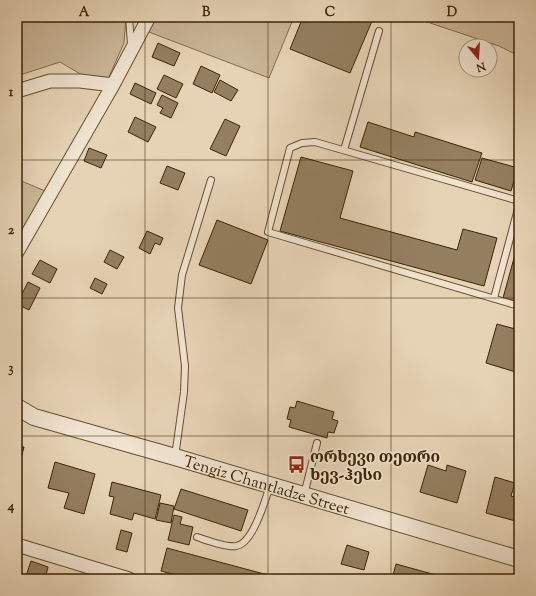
<svg xmlns="http://www.w3.org/2000/svg" width="536" height="596" viewBox="0 0 536 596" font-family="'Sorts Mill Goudy','Noto Serif Georgian',serif">
<style>
.green{fill:#c9b597;stroke:#826c4d}
.building{fill:#947f60;stroke:#3c2403}
.lines{fill:none;stroke-linecap:round;stroke-linejoin:round}
.service-casing{stroke:#665030;stroke-width:8}
.minor-casing{stroke:#665030;stroke-width:15}
.tertiary-casing{stroke:#665030;stroke-width:18}
.service{stroke:#efe2cf;stroke-width:6}
.minor{stroke:#efe2cf;stroke-width:13}
.tertiary{stroke:#efe2cf;stroke-width:16}
.grid{fill:none;stroke:#3c2403;stroke-width:1;stroke-opacity:0.55}
.labels{text-anchor:middle;stroke-width:3.5;stroke-linejoin:round;paint-order:stroke}
.poi-label{font-size:16px;font-weight:bold;fill:#3c2403;stroke:#efe2cf;text-anchor:start}
.street-label{font-size:16px;fill:#3c2403;stroke:#efe2cf}
.neatline{fill:none;stroke:#3c2403;stroke-width:1.5}
.grid-label{font-size:13px;text-anchor:middle;font-weight:bold;fill:#3c2403}
</style>
<rect width="100%" height="100%" fill="#e6d3b5"/>
<filter id="stains"><feTurbulence type="fractalNoise" baseFrequency=".005" numOctaves="4"/><feColorMatrix values="0 0 0 0 .2 0 0 0 0 .09 0 0 0 0 .02 0 0 0 .5 -.17"/></filter>
<radialGradient id="worn" r=".72"><stop offset=".6" stop-color="#630" stop-opacity="0"/><stop offset="1" stop-color="#630" stop-opacity=".3"/></radialGradient>
<path class="green" d="M 17,17 L 126,17 L 124,43 L 104,88 L 60,62 L 17,76 Z
M 155,17 L 294,17 L 269,78 L 149,32 Z
M 412,17 L 519,17 L 519,56 L 499,46 Z
M 17,179 L 45,191 L 17,240 Z"/>
<path class="building" d="M 303,17 L 363,17 L 372,21 L 350,73 L 290,49 Z
M 158,43 L 180,53 L 174,66 L 152,57 Z
M 201,66 L 220,75 L 212,93 L 193,84 Z
M 164,75 L 183,84 L 176,98 L 157,89 Z
M 220,80 L 238,90 L 231,101 L 214,92 Z
M 135,83 L 156,93 L 151,104 L 130,94 Z
M 162,95 L 178,103 L 171,118 L 160,113 L 163,108 L 157,105 Z
M 135,117 L 156,127 L 148,142 L 128,132 Z
M 225,119 L 240,126 L 226,156 L 210,149 Z
M 368,122 L 414,137 L 415,132 L 482,153 L 472,182 L 360,147 Z
M 89,148 L 107,155 L 101,168 L 84,161 Z
M 301,157 L 353,171 L 340,218 L 457,250 L 463,229 L 497,238 L 484,286 L 280,231 Z
M 482,158 L 518,168 L 511,191 L 475,180 Z
M 167,166 L 185,173 L 178,190 L 160,183 Z
M 217,220 L 268,240 L 251,284 L 199,265 Z
M 147,231 L 163,238 L 160,245 L 155,243 L 150,254 L 139,248 Z
M 519,240 L 519,302 L 503,298 Z
M 110,250 L 124,257 L 117,269 L 104,262 Z
M 40,260 L 57,269 L 50,283 L 32,274 Z
M 95,278 L 107,284 L 102,294 L 90,288 Z
M 28,282 L 40,288 L 29,310 L 17,304 Z
M 497,324 L 519,330 L 519,373 L 486,363 Z
M 297,401 L 334,412 L 332,419 L 338,421 L 334,433 L 328,432 L 327,438 L 289,427 L 291,420 L 287,419 L 290,407 L 295,408 Z
M 17,446 L 24,447 L 18,470 L 17,470 Z
M 55,462 L 95,474 L 84,514 L 64,508 L 69,493 L 48,488 Z
M 428,465 L 446,471 L 447,465 L 466,471 L 457,503 L 420,492 Z
M 495,477 L 515,483 L 511,496 L 515,497 L 519,482 L 519,522 L 486,513 Z
M 112,482 L 161,495 L 155,519 L 134,513 L 132,520 L 110,514 L 114,497 L 109,496 Z
M 181,489 L 248,510 L 241,531 L 174,509 Z
M 160,503 L 174,506 L 171,523 L 156,520 Z
M 174,515 L 182,517 L 180,524 L 193,527 L 189,545 L 168,540 Z
M 121,530 L 132,533 L 127,552 L 116,549 Z
M 347,545 L 369,552 L 364,570 L 341,564 Z
M 167,548 L 283,579 L 191,579 L 161,571 Z
M 31,561 L 48,567 L 46,575 L 50,577 L 50,579 L 25,579 Z
M 396,564 L 436,575 L 435,579 L 392,579 Z"/>
<g class="lines">
<defs>
<path id="service" d="M 129,17 L 131,44
M 344,150 L 379,31
M 519,201 L 315,142 L 302,143 L 290,148 L 268,232 L 519,306
M 494,298 L 519,205
M 175,457 L 184,392 L 185,366 L 178,308 L 182,275 L 211,180
M 304,495 L 317,443
M 197,537 C 206,540 227,548 236,546 C 253,544 265,500 270,486"/>
<path id="minor" d="M 17,91 L 50,81 L 80,81 L 113,85
M 17,252 L 113,85 L 149,17
M 17,545 L 129,579"/>
<g id="tertiary">
<path id="s1" d="M 17,407 L 34,417 L 175,457 L 519,559"/>
</g>
</defs>
<use href="#service" class="service-casing"/>
<use href="#minor" class="minor-casing"/>
<use href="#tertiary" class="tertiary-casing"/>
<use href="#service" class="service"/>
<use href="#minor" class="minor"/>
<use href="#tertiary" class="tertiary"/>
</g>
<path class="grid" d="M 145,17 L 145,579M 268,17 L 268,579M 391,17 L 391,579M 17,160 L 519,160M 17,298 L 519,298M 17,436 L 519,436"/>
<defs>
<symbol id="bus-bare" viewBox="-9 -9 18 18"><path d="M-5-6H5V4H4V6H2V4H-2V6H-4V4H-5ZM-3.5-4V0h7V-4ZM-3.5 1.2v1.5H-2V1.2ZM2 1.2v1.5H3.5V1.2Z" fill="#8f2418" stroke="#efe2cf" stroke-width="2.5" paint-order="stroke"/></symbol>
</defs>
<g fill-rule="evenodd">
<use href="#bus-bare" x="284" y="452" width="25" height="25"/>
</g>
<g class="labels">
<g class="poi-label">
<text x="310" y="462">ორხევი თეთრი<tspan x="310" dy="18">ხევ-ჰესი</tspan></text>
</g>
<g class="street-label">
<text dy="6" stroke="none"><textPath href="#s1" startOffset="262">Tengiz Chantladze Street</textPath></text>
</g>
</g>
<rect width="536" height="596" fill="none" stroke="#e6d3b5" stroke-width="44"/>
<g transform="translate(478 58) rotate(162)"><circle r="19" fill="#efe2cf" stroke="#a7967d"/>
<path d="M0-3L7 15L0 10L-7 15Z" fill="#8f2418"/>
<text y="-6" font-size="11" font-weight="bold" text-anchor="middle" fill="#3c2403">N</text>
</g>
<rect x="22" y="22" width="492" height="552" class="neatline"/>
<g class="grid-label">
<text x="84" y="16">A</text>
<text x="206" y="16">B</text>
<text x="330" y="16">C</text>
<text x="452" y="16">D</text>
<text x="11" y="96">1</text>
<text x="11" y="234">2</text>
<text x="11" y="372">3</text>
<text x="11" y="510">4</text>
</g>
<rect width="100%" height="100%" filter="url(#stains)"/>
<rect width="100%" height="100%" fill="url(#worn)"/>
</svg>
